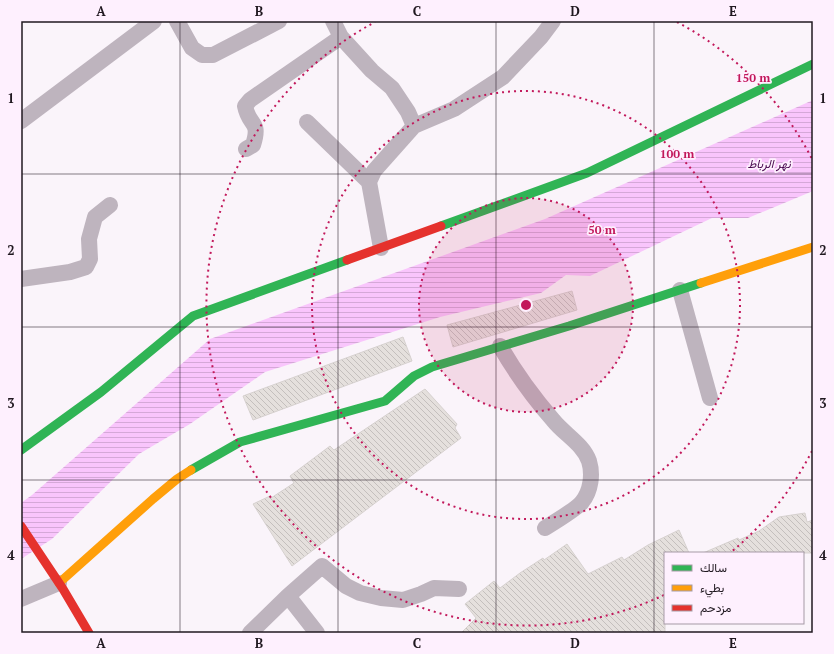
<svg xmlns="http://www.w3.org/2000/svg" width="834" height="654" viewBox="0 0 834 654" font-family="'PT Serif',Vazirmatn,serif">
<style>
.water{fill:url(#water-rules)}
.building{fill:url(#building-back-hatch);stroke:#d6d1cf}
.lines{fill:none;stroke-linecap:round;stroke-linejoin:round}
.street{stroke:#beb4be;stroke-width:16}
.fast{stroke:#30b455;stroke-width:9}
.slow{stroke:#ff9f0a;stroke-width:9}
.jam{stroke:#e5322d;stroke-width:9}
.grid{fill:none;stroke:#201820;stroke-width:1;stroke-opacity:0.55}
.ring{fill:none;stroke:#c2185b;stroke-width:2;stroke-dasharray:2 4}
.labels{text-anchor:middle;stroke-width:3.5;stroke-linejoin:round;paint-order:stroke}
.water-label{font-size:12px;font-style:italic;fill:#48084e;stroke:#fef0fe}
.centre{fill:#c2185b;stroke:#fef0fe;stroke-width:2}
.ring-label{font-size:12px;text-anchor:middle;font-weight:bold;fill:#c2185b;stroke:#fef0fe;stroke-width:3.5;stroke-linejoin:round;paint-order:stroke}
.neatline{fill:none;stroke:#201820;stroke-width:1.5}
.grid-label{font-size:13px;text-anchor:middle;font-weight:bold;fill:#201820}
</style>
<defs>
<pattern id="water-rules" width="6" height="5" patternUnits="userSpaceOnUse"><rect width="6" height="5" fill="#f9c5fc"/><path d="M0 2.5h6" fill="none" stroke="#d5a8d8"/></pattern>
<pattern id="building-back-hatch" width="6" height="6" patternUnits="userSpaceOnUse"><rect width="6" height="6" fill="#e5e0dd"/><path d="M-1 5l2 2M0 0l6 6M5-1l2 2" fill="none" stroke="#c4bfbd"/></pattern>
</defs>
<rect width="100%" height="100%" fill="#faf4fa"/>
<path class="water" d="M 813,100 L 813,191 L 748,218 L 712,218 L 590,276 L 566,275 L 541,293 L 440,317 L 265,372 L 190,424 L 139,454 L 52,539 L 21,559 L 21,503 L 32,495 L 210,339 L 545,219 Z"/>
<path class="building" d="M 572,291 L 577,310 L 453,347 L 447,325 Z
M 403,337 L 412,361 L 253,420 L 243,396 Z
M 425,389 L 457,424 L 455,428 L 461,438 L 292,566 L 253,504 L 270,496 L 271,498 L 294,483 L 290,476 L 330,446 L 334,450 Z
M 805,513 L 807,522 L 813,520 L 813,553 L 703,553 L 738,538 L 739,540 L 759,531 L 779,517 Z
M 679,530 L 689,553 L 665,553 L 665,633 L 461,633 L 476,618 L 465,604 L 494,581 L 500,588 L 520,573 L 543,558 L 544,560 L 567,544 L 588,574 L 622,557 L 624,560 L 648,545 Z"/>
<g class="lines">
<path class="street" d="M 177,21 L 192,48 L 202,55 L 213,55 L 279,21
M 333,21 L 341,37 L 372,71 L 392,88 L 408,112 L 414,126
M 21,121 L 154,21
M 307,122 L 369,182
M 246,149 L 253,145 C 261,120 249,127 245,106 L 250,100 L 341,37
M 381,248 L 369,182 L 374,171 L 414,126 L 454,109 L 503,77 L 541,37 L 553,21
M 21,279 L 70,272 L 86,267 L 90,259 L 89,239 L 95,217 L 110,205
M 680,290 L 710,398
M 500,346 C 515,372 533,397 553,420 C 564,434 583,444 589,461 C 593,474 591,491 582,502 C 578,508 553,523 545,528
M 288,596 L 322,566 L 346,586 L 360,593 L 381,598 L 403,600 L 421,594 L 434,588 L 459,589
M 21,599 L 59,583
M 250,633 L 288,596 L 317,633"/>
<path class="fast" d="M 441,226 L 587,173 L 813,64
M 21,450 L 101,392 L 193,316 L 347,260
M 191,470 L 240,442 L 385,401 L 414,376 L 432,367 L 569,326 L 701,283"/>
<path class="slow" d="M 701,283 L 813,247
M 59,583 L 153,499 L 177,479 L 191,470"/>
<path class="jam" d="M 347,260 L 441,226
M 21,526 L 63,589 L 89,633"/>
</g>
<path class="grid" d="M 180,21 L 180,633M 338,21 L 338,633M 496,21 L 496,633M 654,21 L 654,633M 21,174 L 813,174M 21,327 L 813,327M 21,480 L 813,480"/>
<circle cx="526" cy="305" r="107" fill="#c2185b" fill-opacity=".12"/>
<g class="ring">
<circle cx="526" cy="305" r="107"/>
<circle cx="526" cy="305" r="214"/>
<path d="M812 451A321 321 0 0 1 730 553M664 595A321 321 0 0 1 375 22M677 22A321 321 0 0 1 812 159"/>
</g>
<g class="labels">
<g class="water-label">
<text x="769" y="168">نهر الرباط</text>
</g>
</g>
<circle cx="526" cy="305" r="6" class="centre"/>
<g class="ring-label">
<text x="753" y="82">150 m</text>
<text x="677" y="158">100 m</text>
<text x="602" y="234">50 m</text>
</g>
<rect width="834" height="654" fill="none" stroke="#fef0fe" stroke-width="44"/>
<rect x="664" y="552" width="140" height="72" fill="#fef0fe" stroke="#a59aa5"/>
<rect x="672" y="565" width="20" height="6" fill="#30b455" stroke="#a59aa5"/>
<text x="700" y="572" font-size="12" fill="#201820">سالك</text>
<rect x="672" y="585" width="20" height="6" fill="#ff9f0a" stroke="#a59aa5"/>
<text x="700" y="592" font-size="12" fill="#201820">بطيء</text>
<rect x="672" y="605" width="20" height="6" fill="#e5322d" stroke="#a59aa5"/>
<text x="700" y="612" font-size="12" fill="#201820">مزدحم</text>
<rect x="22" y="22" width="790" height="610" class="neatline"/>
<g class="grid-label">
<text x="101" y="16">A</text>
<text x="259" y="16">B</text>
<text x="417" y="16">C</text>
<text x="575" y="16">D</text>
<text x="733" y="16">E</text>
<text x="11" y="103">1</text>
<text x="823" y="103">1</text>
<text x="11" y="255">2</text>
<text x="823" y="255">2</text>
<text x="11" y="408">3</text>
<text x="823" y="408">3</text>
<text x="11" y="560">4</text>
<text x="823" y="560">4</text>
<text x="101" y="648">A</text>
<text x="259" y="648">B</text>
<text x="417" y="648">C</text>
<text x="575" y="648">D</text>
<text x="733" y="648">E</text>
</g>
</svg>
